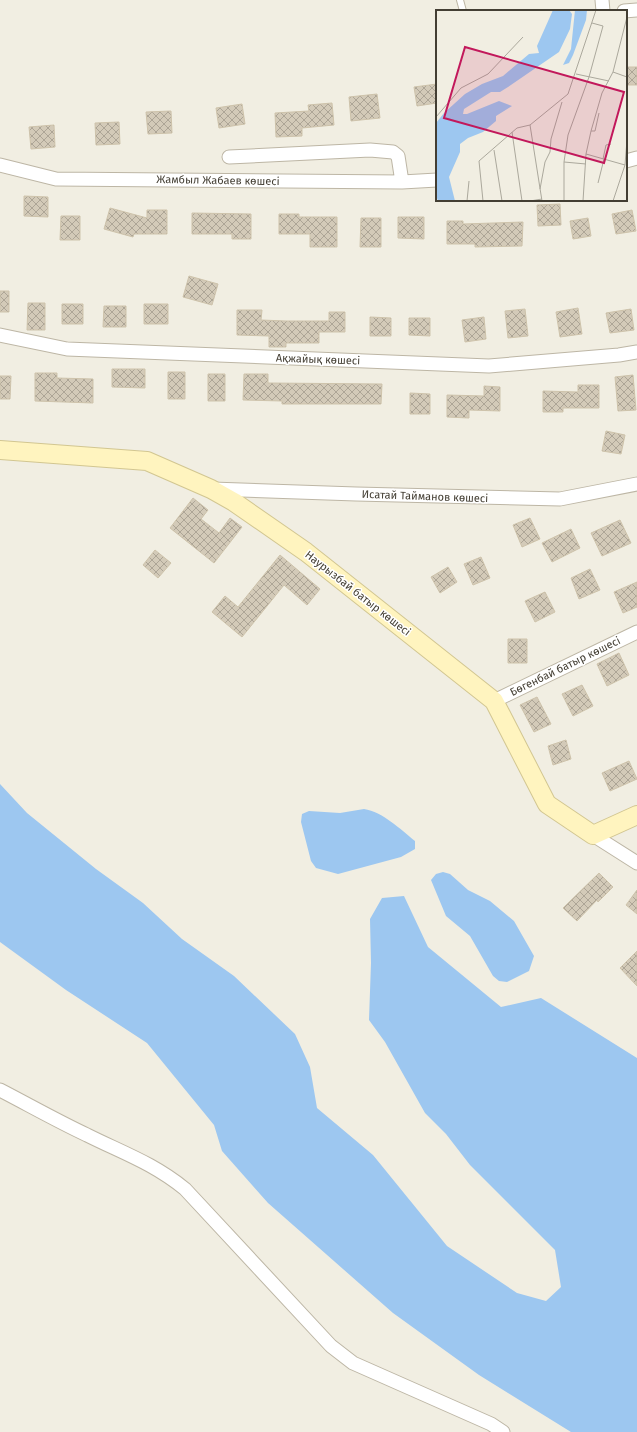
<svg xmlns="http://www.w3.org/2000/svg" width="637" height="1432" viewBox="0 0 637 1432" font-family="'Fira Sans',sans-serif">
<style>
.water{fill:#9dc7f0}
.building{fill:url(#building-cross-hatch);stroke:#cec3ab}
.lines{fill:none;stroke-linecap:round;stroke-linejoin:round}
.lane-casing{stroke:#bdb6a5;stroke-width:8}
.street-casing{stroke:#bdb6a5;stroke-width:15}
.secondary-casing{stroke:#d2c691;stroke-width:20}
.lane{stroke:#fff;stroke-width:6}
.street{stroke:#fff;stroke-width:13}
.secondary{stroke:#fff4bf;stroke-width:18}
.labels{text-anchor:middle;stroke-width:3;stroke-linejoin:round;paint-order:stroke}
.street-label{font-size:11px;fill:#433e33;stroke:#fff}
.inset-road{fill:none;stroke:#aba89c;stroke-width:1}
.view{fill:#c2185b;fill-opacity:0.15;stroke:#c2185b;stroke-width:2}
.inset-edge{fill:none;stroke:#433e33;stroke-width:2}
</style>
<defs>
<pattern id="building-cross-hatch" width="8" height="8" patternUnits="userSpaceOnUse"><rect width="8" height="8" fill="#d3cab8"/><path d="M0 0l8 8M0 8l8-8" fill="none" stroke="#ada596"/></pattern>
</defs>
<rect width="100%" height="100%" fill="#f1eee2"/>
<path class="water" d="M 0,784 L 27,813 L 96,869 L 143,903 L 182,939 L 234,976 L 295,1034 L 310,1067 L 317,1108 L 373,1155 L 447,1246 L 517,1293 L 546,1301 L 561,1287 L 555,1250 L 470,1165 L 446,1134 L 425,1113 L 385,1042 L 369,1020 L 371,963 L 370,919 L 382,898 L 404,896 L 428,947 L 501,1007 L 541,998 L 637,1058 L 637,1432 L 571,1432 L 479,1375 L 393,1313 L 268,1203 L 222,1151 L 214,1125 L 147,1043 L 66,990 L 0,942 Z
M 364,809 C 383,812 400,829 415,841 L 415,849 L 401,857 L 338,874 L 316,868 L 311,861 L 301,822 L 302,814 L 309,811 L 340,813 Z
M 443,872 L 450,874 L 468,890 L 490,901 L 514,921 L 534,956 L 529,971 L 507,982 L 499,981 L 493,976 L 470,936 L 446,916 L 431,880 L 436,874 Z"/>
<path class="building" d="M 626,67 L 637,67 L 637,85 L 626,85 Z
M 437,84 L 437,103 L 417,106 L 414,87 Z
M 377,94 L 380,118 L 351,121 L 349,97 Z
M 332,103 L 334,125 L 302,128 L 302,136 L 276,137 L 275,113 L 309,111 L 308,105 Z
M 242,104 L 245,124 L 219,128 L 216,108 Z
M 171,111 L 172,133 L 148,134 L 146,112 Z
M 119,122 L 120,144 L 96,145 L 95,123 Z
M 54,125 L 55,147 L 31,149 L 29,127 Z
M 24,196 L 48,197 L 48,217 L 24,216 Z
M 560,204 L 561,225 L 538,226 L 537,205 Z
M 110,208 L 147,218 L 147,210 L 167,210 L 167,234 L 134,234 L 133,237 L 104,229 Z
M 632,210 L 636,231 L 616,234 L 612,214 Z
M 192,213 L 251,214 L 251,239 L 232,239 L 232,234 L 192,234 Z
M 279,214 L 299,214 L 299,217 L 337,217 L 337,247 L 310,247 L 310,234 L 279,234 Z
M 61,216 L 80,216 L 80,240 L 60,240 Z
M 398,217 L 424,217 L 424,239 L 398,238 Z
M 361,218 L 381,218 L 381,247 L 360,247 Z
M 588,218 L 591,236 L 573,239 L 570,221 Z
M 447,221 L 463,221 L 463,224 L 523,222 L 522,246 L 475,247 L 475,244 L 447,244 Z
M 189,276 L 218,284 L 212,305 L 183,297 Z
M 0,291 L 9,291 L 9,312 L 0,312 Z
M 28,303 L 45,303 L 45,330 L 27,330 Z
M 62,304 L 83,304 L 83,324 L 62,324 Z
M 144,304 L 168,304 L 168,324 L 144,324 Z
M 104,306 L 126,306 L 126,327 L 103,327 Z
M 578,308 L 582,334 L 560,337 L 556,312 Z
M 525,309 L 528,336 L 508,338 L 505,311 Z
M 631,309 L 634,330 L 610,333 L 606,313 Z
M 237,310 L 262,310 L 261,320 L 286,321 L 329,321 L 329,312 L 345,312 L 345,332 L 319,332 L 319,343 L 286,343 L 286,347 L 269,347 L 269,336 L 237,335 Z
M 370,317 L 391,318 L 391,336 L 370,336 Z
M 484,317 L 486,339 L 465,342 L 462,320 Z
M 409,318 L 430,318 L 430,336 L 409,335 Z
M 112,369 L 145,369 L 145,388 L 112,387 Z
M 168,372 L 185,372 L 185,399 L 168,399 Z
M 35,373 L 57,373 L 57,378 L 93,379 L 93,403 L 35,401 Z
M 208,374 L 225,374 L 225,401 L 208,401 Z
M 244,374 L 268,374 L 268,383 L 382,384 L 381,404 L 282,404 L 282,401 L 243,400 Z
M 633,375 L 636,410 L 618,411 L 615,377 Z
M 0,376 L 11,376 L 10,399 L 0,399 Z
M 578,385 L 599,385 L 599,408 L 563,408 L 563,412 L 543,412 L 543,391 L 578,392 Z
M 484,386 L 500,387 L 500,411 L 469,410 L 469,418 L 447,417 L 447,395 L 484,396 Z
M 410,393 L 430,394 L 430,414 L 410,414 Z
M 606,431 L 625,435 L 621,454 L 602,451 Z
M 193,498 L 208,510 L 201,519 L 219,533 L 230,518 L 242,527 L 214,563 L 170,528 Z
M 530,518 L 540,539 L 522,547 L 513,525 Z
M 620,520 L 631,543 L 602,556 L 591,533 Z
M 571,529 L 580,548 L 552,562 L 542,543 Z
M 155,550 L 171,563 L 158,578 L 143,565 Z
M 280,555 L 320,589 L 307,605 L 284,585 L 242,637 L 212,612 L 225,596 L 238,607 Z
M 481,557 L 490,578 L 473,585 L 464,564 Z
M 448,567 L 457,582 L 440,593 L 431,577 Z
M 590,569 L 600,590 L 579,599 L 571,578 Z
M 637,582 L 637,607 L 623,613 L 614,592 Z
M 545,592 L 555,612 L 535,622 L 525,601 Z
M 508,639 L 527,639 L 527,663 L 508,663 Z
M 619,653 L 629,675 L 607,686 L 597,664 Z
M 582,685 L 593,706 L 573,716 L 562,694 Z
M 537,697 L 551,724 L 534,732 L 520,705 Z
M 566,740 L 571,759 L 553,765 L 548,746 Z
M 629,761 L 637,779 L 610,791 L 602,773 Z
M 599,873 L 613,887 L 598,902 L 597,900 L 577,921 L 563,908 Z
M 637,890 L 637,914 L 626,905 Z
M 637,951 L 637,986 L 620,968 Z"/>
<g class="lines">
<defs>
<path id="lane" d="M 460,0 L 463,11"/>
<path id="street" d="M 602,0 L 603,11
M 624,11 L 637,10
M 229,157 L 370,150 L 393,152 L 398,156 L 402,182
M 626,161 L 637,158
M 0,165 L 56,179 L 402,182 L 437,180
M 0,335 L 67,349 L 489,366 L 619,355 L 637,352
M 212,489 L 356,494 L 560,499 L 637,484
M 494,701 L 637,632
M 593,835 L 637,863
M 0,1090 C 29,1105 57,1121 87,1135 C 123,1153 153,1163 185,1189 L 331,1346 L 353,1363 L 491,1424 L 503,1432"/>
<path id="secondary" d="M 0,450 L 147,461 L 211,489 L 234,502 L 306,552 L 494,701 L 547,804 L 593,835 L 637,815"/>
</defs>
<use href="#lane" class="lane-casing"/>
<use href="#street" class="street-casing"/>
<use href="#secondary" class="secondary-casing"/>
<use href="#lane" class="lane"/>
<use href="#street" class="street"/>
<use href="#secondary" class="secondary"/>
</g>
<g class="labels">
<g class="street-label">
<text transform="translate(218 180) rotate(1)" y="4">Жамбыл Жабаев көшесі</text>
<text transform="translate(318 359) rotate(2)" y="4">Ақжайық көшесі</text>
<text transform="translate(425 496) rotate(2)" y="4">Исатай Тайманов көшесі</text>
<text transform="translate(358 593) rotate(38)" y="4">Наурызбай батыр көшесі</text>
<text transform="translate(565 666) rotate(-26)" y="4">Бөгенбай батыр көшесі</text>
</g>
</g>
<g transform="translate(436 10)">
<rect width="191" height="191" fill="#f1eee2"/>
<path d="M 117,0 L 133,0 L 136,4 L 134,19 L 123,42 L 72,77 L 64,82 L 55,82 L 28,99 L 27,104 L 31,104 L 63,91 L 76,96 L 60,106 L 60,111 L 47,122 L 32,128 L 24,134 L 24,142 L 13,167 L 19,191 L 2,191 L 0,185 L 0,113 L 8,103 L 29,84 L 46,74 L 67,66 L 93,44 L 103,43 L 101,36 ZM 139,0 L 151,0 L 150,10 L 137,45 L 133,53 L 127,55 L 135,39 Z" fill="#9dc7f0"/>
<path class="inset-road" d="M 177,62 L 191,67M 140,64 L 173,71M 0,107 L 25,78 L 52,64 L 87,27M 94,115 L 106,191M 155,121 L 159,121 L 163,103M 76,122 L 86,191M 58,140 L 66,191M 150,144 L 189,155M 167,149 L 170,135 L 175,134M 128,152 L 150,154M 162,173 L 168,149M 104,179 L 109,152 L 114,142 L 115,129 L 126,92M 31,191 L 33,171M 47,191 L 43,151 L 81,118 L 94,115 L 132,84 L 160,0M 94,191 L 106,189M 128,191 L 128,152 L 132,125 L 153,67 L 167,16 L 156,13M 147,191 L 150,144 L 155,121 L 166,83 L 177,62 L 191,7M 177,191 L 189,155 L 191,130"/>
<path class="view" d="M 29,37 L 188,82 L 168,153 L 8,108 Z"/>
<rect width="191" height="191" class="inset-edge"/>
</g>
</svg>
